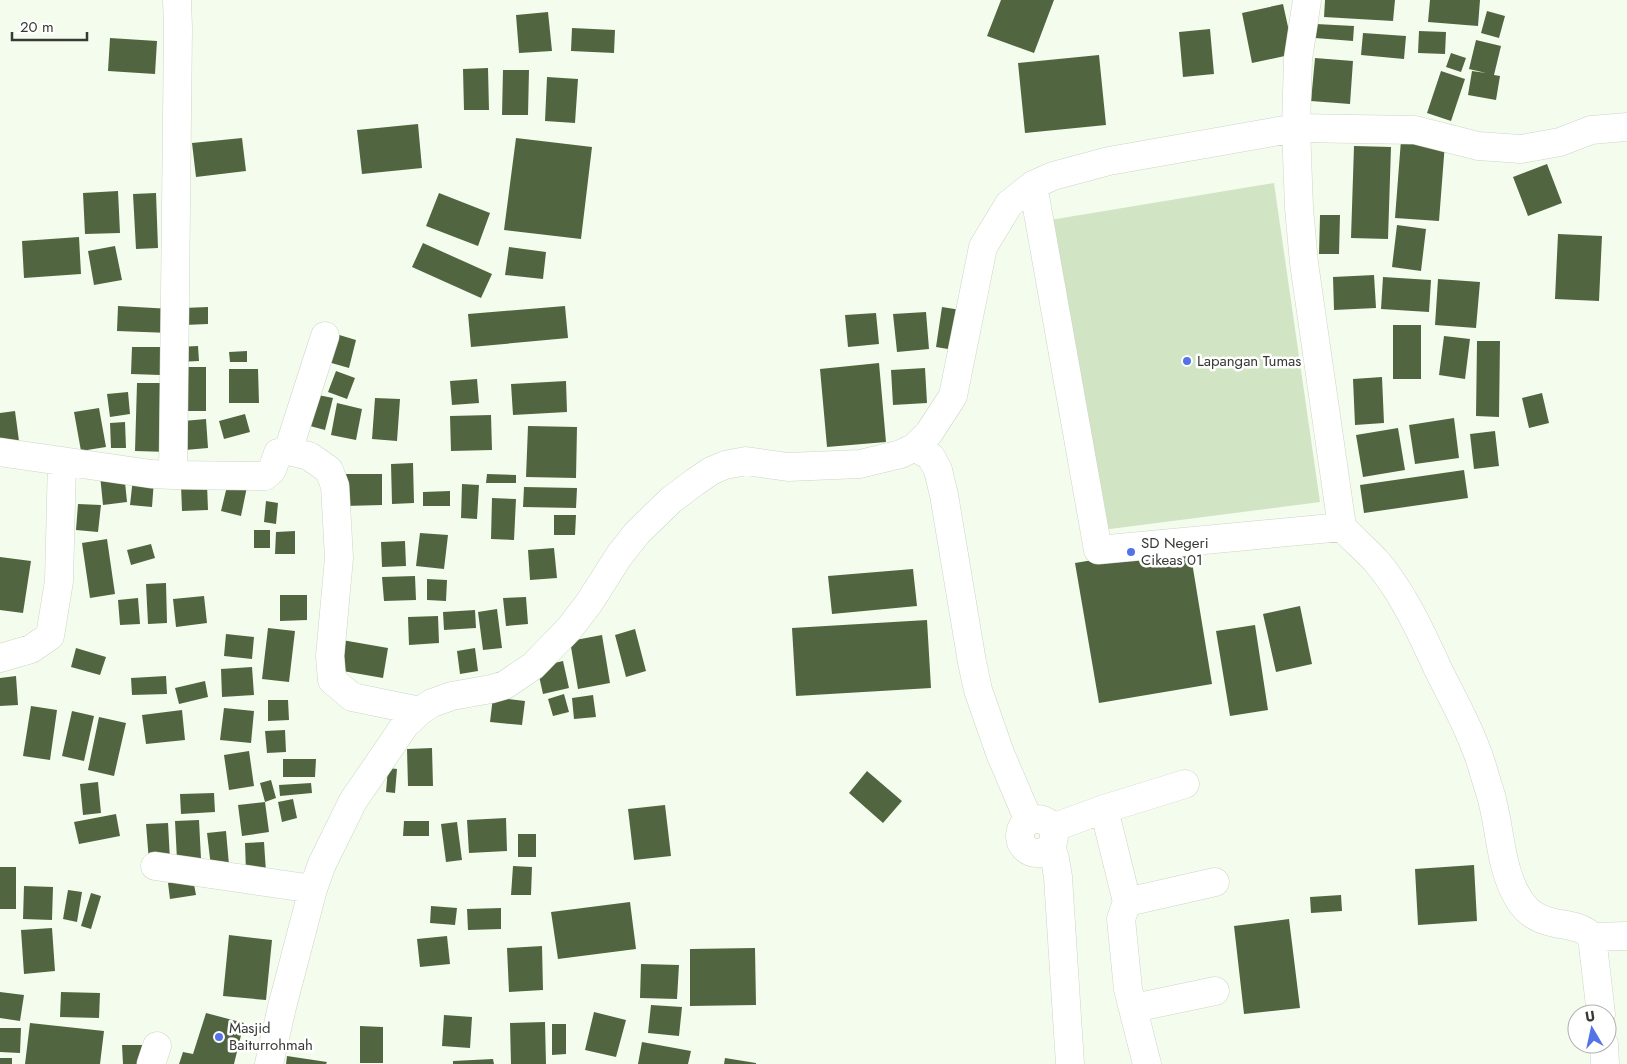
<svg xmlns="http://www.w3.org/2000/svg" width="1627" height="1064" viewBox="0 0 1627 1064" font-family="Jost,sans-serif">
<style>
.green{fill:#d1e4c3}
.building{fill:#516640}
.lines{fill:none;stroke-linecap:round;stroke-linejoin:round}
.minor-casing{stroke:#ccd5c6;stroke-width:29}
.minor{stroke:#fff;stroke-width:28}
.poi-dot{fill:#5573e8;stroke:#fff;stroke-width:2}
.labels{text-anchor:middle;stroke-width:5;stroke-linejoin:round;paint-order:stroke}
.poi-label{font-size:15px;fill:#373a34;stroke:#fff;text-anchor:start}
</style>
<rect width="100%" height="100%" fill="#f4fded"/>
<path class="green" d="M 1274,183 L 1320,502 L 1102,530 L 1050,220 Z"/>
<path class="building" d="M 1001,0 L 1054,0 L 1034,53 L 987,36 Z
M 1325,0 L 1395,0 L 1393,21 L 1324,17 Z
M 1430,0 L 1480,0 L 1478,26 L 1428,22 Z
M 1283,4 L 1294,54 L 1252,63 L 1242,13 Z
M 1487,11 L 1505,16 L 1499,38 L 1481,33 Z
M 548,12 L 552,51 L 519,53 L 516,15 Z
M 1316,24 L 1354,26 L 1353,41 L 1315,38 Z
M 572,28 L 615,30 L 614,53 L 571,51 Z
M 1210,29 L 1214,74 L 1183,77 L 1179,32 Z
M 1419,31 L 1446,32 L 1445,54 L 1418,53 Z
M 1363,33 L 1406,36 L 1404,59 L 1361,55 Z
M 110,38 L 157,41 L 155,74 L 108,71 Z
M 1476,40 L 1501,46 L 1494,75 L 1500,76 L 1496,100 L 1468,95 L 1472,71 L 1486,73 L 1469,69 Z
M 1451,53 L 1466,58 L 1461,72 L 1446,67 Z
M 1099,55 L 1106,125 L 1025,133 L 1018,63 Z
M 1315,58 L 1353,61 L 1350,104 L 1311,101 Z
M 488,68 L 489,110 L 464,110 L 463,69 Z
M 503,70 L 529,70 L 528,115 L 502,115 Z
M 1441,71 L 1465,79 L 1451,121 L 1427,113 Z
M 547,77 L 578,79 L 575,123 L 545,121 Z
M 418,124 L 422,168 L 362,174 L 357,130 Z
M 242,138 L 246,171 L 196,177 L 192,143 Z
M 516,138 L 592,147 L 581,239 L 504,230 Z
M 1401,140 L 1445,143 L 1439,221 L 1395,218 Z
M 1354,146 L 1391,147 L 1388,239 L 1351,238 Z
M 1547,164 L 1562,203 L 1528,216 L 1513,177 Z
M 118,191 L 120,233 L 85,234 L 83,193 Z
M 156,193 L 158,248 L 136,249 L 133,194 Z
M 439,193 L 490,213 L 478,246 L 426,226 Z
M 1320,215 L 1340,215 L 1339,254 L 1319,254 Z
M 1397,225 L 1426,229 L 1421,271 L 1392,267 Z
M 1558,234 L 1602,236 L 1599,301 L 1555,299 Z
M 79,237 L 81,274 L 24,278 L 22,241 Z
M 423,243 L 492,274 L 481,298 L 412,267 Z
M 115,246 L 122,280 L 94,285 L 88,251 Z
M 509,247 L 546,252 L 543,279 L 505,275 Z
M 1374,275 L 1376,308 L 1334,310 L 1333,277 Z
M 1383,277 L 1431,280 L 1429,312 L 1381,309 Z
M 1438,279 L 1480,282 L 1476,328 L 1435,325 Z
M 118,306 L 172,309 L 170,333 L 117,331 Z
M 565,306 L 568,338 L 471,347 L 468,314 Z
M 208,307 L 208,324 L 184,325 L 183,308 Z
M 942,307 L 967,311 L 960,351 L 936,347 Z
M 926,312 L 929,349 L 897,352 L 893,314 Z
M 876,313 L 879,344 L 848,347 L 845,315 Z
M 1393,325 L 1421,325 L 1421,379 L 1393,379 Z
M 336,334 L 356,340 L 349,368 L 328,362 Z
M 1444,336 L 1470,339 L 1465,379 L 1439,375 Z
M 1477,341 L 1500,341 L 1499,417 L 1476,416 Z
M 198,346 L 199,361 L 178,362 L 177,347 Z
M 132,347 L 161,347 L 160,375 L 131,374 Z
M 247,351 L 247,362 L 230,362 L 229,352 Z
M 879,363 L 886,442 L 827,447 L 820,369 Z
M 179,367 L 206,367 L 206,411 L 179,411 Z
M 925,368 L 927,403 L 893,405 L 891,370 Z
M 229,369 L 258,369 L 259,403 L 229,403 Z
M 336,371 L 355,378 L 347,399 L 328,392 Z
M 1382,377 L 1384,423 L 1355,425 L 1353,379 Z
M 477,379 L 479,403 L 452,405 L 450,381 Z
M 566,381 L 567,412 L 513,415 L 511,384 Z
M 137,383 L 171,383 L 169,452 L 135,451 Z
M 128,392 L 130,414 L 110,417 L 107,394 Z
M 1542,393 L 1549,423 L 1529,428 L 1522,398 Z
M 318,395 L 333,398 L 325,430 L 310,426 Z
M 375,398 L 400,399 L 397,441 L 372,439 Z
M 337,403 L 362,409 L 356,440 L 331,435 Z
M 99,408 L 106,447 L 81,451 L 74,412 Z
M 15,411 L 19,441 L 0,444 L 0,413 Z
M 245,414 L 250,432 L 224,439 L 219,421 Z
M 491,415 L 492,450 L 451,451 L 450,416 Z
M 1454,418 L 1459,458 L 1415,464 L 1409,425 Z
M 206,419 L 208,448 L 185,450 L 183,421 Z
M 125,422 L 126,448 L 111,448 L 110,423 Z
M 528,426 L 577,427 L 576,478 L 526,477 Z
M 1398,428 L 1405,470 L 1363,477 L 1356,435 Z
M 1495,431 L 1499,466 L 1474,469 L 1470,434 Z
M 413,463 L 414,503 L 392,504 L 391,464 Z
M 1464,470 L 1468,498 L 1364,513 L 1360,485 Z
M 124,472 L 127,502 L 103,505 L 100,475 Z
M 345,474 L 382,474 L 382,505 L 345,506 Z
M 487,474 L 516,475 L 516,483 L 486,483 Z
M 133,478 L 154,480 L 152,507 L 130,505 Z
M 229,478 L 248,482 L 241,516 L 221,511 Z
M 207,484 L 208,510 L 182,511 L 181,485 Z
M 462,484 L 479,485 L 477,519 L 461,518 Z
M 524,487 L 577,488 L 576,508 L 523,507 Z
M 450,491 L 450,506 L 423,506 L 423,492 Z
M 492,498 L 516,499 L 514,540 L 491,539 Z
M 266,501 L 278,503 L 276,524 L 264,522 Z
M 78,504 L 101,505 L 98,532 L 76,530 Z
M 554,515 L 576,515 L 575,535 L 554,535 Z
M 254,530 L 270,530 L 270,548 L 254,548 Z
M 295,531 L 295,554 L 275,554 L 276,532 Z
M 420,533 L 448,535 L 444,569 L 416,566 Z
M 107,539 L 115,594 L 90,598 L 82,543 Z
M 405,541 L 406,566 L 382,567 L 381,542 Z
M 151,544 L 155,558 L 131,565 L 127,550 Z
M 1189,544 L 1212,684 L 1099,703 L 1075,563 Z
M 554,548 L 557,578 L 530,580 L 528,550 Z
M 0,557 L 31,561 L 23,613 L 0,610 Z
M 913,569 L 917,606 L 832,614 L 828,576 Z
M 415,576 L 416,600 L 384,601 L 382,577 Z
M 427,579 L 447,580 L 446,601 L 427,600 Z
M 166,583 L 167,623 L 148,624 L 146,584 Z
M 280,595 L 307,595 L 307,620 L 280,621 Z
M 204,596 L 207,623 L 176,627 L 173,599 Z
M 526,597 L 528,624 L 506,626 L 503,598 Z
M 138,598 L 140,624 L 120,625 L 118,600 Z
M 1300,606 L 1312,664 L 1276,672 L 1263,614 Z
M 497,609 L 502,648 L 483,650 L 478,612 Z
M 475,610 L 476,628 L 444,630 L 443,612 Z
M 438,616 L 439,643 L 409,645 L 408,617 Z
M 927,620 L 931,688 L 796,696 L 792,628 Z
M 1255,625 L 1268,710 L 1230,716 L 1216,631 Z
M 268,628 L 295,631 L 289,682 L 262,679 Z
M 635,629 L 646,671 L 626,677 L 615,635 Z
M 226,634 L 254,637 L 252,659 L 224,656 Z
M 602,635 L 610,683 L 578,689 L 570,641 Z
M 342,640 L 388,648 L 383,678 L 337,670 Z
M 76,648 L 106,657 L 100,675 L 71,667 Z
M 475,648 L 478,671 L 460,674 L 457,651 Z
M 563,661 L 569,688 L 543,694 L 537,667 Z
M 252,667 L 254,695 L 222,697 L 221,669 Z
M 16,676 L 18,705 L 0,706 L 0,678 Z
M 166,676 L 167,694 L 132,695 L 131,678 Z
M 205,681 L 208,697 L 179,704 L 175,688 Z
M 564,694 L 569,712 L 553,716 L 548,699 Z
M 593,695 L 596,717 L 574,719 L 572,698 Z
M 493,697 L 525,701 L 522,725 L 490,722 Z
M 268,700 L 288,700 L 289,720 L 268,721 Z
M 31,706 L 57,710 L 50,760 L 23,756 Z
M 224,708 L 254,711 L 251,743 L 220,740 Z
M 182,710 L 185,740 L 146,744 L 142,715 Z
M 72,711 L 94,716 L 84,761 L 62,756 Z
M 99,717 L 126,723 L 114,776 L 88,770 Z
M 285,730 L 286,752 L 267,753 L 265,731 Z
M 432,748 L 433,786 L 408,786 L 407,749 Z
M 249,751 L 254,786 L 229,790 L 224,755 Z
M 283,759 L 316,759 L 315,777 L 283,777 Z
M 388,768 L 397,769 L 395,793 L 386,792 Z
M 867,771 L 902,801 L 883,823 L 849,793 Z
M 271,780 L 276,798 L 265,802 L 260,783 Z
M 98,782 L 101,813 L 83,815 L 80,784 Z
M 311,783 L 312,793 L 280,796 L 279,785 Z
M 214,793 L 215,812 L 181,814 L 180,794 Z
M 293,799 L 297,818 L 282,822 L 278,802 Z
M 265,802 L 269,832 L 242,836 L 238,805 Z
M 665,805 L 671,856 L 634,860 L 628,809 Z
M 116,814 L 120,836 L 79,844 L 74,822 Z
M 506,818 L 507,851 L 469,853 L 467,820 Z
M 199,820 L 201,859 L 177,860 L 175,821 Z
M 404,821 L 429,821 L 429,836 L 403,836 Z
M 457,822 L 462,860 L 446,862 L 441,824 Z
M 168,823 L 170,860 L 149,862 L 146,824 Z
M 226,831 L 229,865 L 211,867 L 207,833 Z
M 518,834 L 536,834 L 536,857 L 518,857 Z
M 264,842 L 266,872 L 246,873 L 245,843 Z
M 1474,865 L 1477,921 L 1418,925 L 1415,869 Z
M 513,866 L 532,867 L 531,895 L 511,895 Z
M 0,867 L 16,867 L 16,909 L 0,909 Z
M 193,879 L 196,895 L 170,899 L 168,883 Z
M 24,886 L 53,887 L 52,920 L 23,919 Z
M 68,890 L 82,892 L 77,922 L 63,919 Z
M 91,893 L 101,896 L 91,929 L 81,926 Z
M 1341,895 L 1342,911 L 1311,913 L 1310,897 Z
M 630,902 L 636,949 L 558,959 L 551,912 Z
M 431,906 L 457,908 L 455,925 L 430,923 Z
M 501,908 L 501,929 L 468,930 L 467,909 Z
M 1289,919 L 1300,1008 L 1244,1014 L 1234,926 Z
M 52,928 L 55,971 L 24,974 L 21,930 Z
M 229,935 L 272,940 L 266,1000 L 223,996 Z
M 447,936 L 450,964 L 420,967 L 417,939 Z
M 542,946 L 543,990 L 509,992 L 507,948 Z
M 755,948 L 756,1005 L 690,1006 L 690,949 Z
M 641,964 L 679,965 L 677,999 L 640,998 Z
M 0,992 L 24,995 L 20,1021 L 0,1018 Z
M 61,992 L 100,993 L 99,1018 L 60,1017 Z
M 651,1005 L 682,1007 L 679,1036 L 648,1033 Z
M 594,1012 L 626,1020 L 616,1057 L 585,1050 Z
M 206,1013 L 244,1023 L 234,1064 L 179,1064 L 183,1052 L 193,1054 Z
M 444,1015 L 472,1017 L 470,1048 L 442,1046 Z
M 545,1022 L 546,1064 L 511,1064 L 510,1023 Z
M 30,1023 L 104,1031 L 100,1064 L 25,1064 Z
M 552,1024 L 566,1024 L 566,1054 L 552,1055 Z
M 360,1026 L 383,1027 L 383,1063 L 360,1063 Z
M 0,1028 L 21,1028 L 20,1053 L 0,1052 Z
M 642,1042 L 691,1051 L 688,1064 L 638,1064 Z
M 122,1045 L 142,1045 L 142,1064 L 123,1064 Z
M 287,1056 L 327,1062 L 326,1064 L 286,1064 Z
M 0,1058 L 12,1058 L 12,1064 L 0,1064 Z
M 725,1058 L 756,1063 L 756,1064 L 724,1064 Z
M 493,1059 L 494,1064 L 453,1064 L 453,1061 Z"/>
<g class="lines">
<defs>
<path id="minor" d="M 1307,0 L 1298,59 L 1296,128 L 1299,208 L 1304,263 L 1342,527
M 1033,185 L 1098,550 L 1342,527 C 1353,539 1366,550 1377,562 C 1403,593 1420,630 1437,667 C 1450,694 1466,721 1476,749 C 1482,763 1485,778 1490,792 C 1501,828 1499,869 1520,901 C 1541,933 1575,917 1592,937 L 1601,1014
M 915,447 L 931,457 L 938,470 L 944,495 L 972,662 L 978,690 L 1000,753 L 1029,821
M 288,451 L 325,336
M 0,452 L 151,474 L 173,475 L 178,28 L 177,0
M 173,475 L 265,476 L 272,470 L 278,453 L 288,451 L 309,456 L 329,470 L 335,486 L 339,558 L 330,656 L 332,680 L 352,697 L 420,711
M 0,658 L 31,649 L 50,636 L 59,581 L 62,461
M 1104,809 L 1185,784
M1020 836a17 17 0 1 1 34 0a17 17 0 1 1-34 0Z
M 1052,828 L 1104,809 L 1127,902 L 1121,919 L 1128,989 L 1147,1064
M 1051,847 L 1055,859 L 1058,877 L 1070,1064
M 155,866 L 313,889
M 1127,902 L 1215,882
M 1592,937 L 1627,936
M 1134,1008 L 1215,991
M 1604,1044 L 1605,1064
M 151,1064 L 157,1046
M 269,1064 L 282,1007 L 313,889 L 322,864 L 353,801 L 405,725 L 420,711 L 432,703 L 452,696 L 491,689 L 505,685 L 533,666 L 569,629 L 589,603 L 619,556 L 637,533 L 671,500 L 695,482 L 711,471 L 725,465 L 746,461 L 788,467 L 860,464 L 901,454 L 915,447 L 929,433 L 953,396 L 983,247 L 1009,204 L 1033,185 L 1053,176 L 1109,161 L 1296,128 L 1415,130 L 1478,146 L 1521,149 L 1560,142 L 1591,130 L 1627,127"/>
</defs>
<use href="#minor" class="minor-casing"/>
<use href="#minor" class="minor"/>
</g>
<g class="poi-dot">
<circle cx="1187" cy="361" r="5"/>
<circle cx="1131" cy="552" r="5"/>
<circle cx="219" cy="1037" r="5"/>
</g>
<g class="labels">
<g class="poi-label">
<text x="1197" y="366">Lapangan Tumas</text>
<text x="1141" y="548">SD Negeri<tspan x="1141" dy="17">Cikeas 01</tspan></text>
<text x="229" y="1033">Masjid<tspan x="229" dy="17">Baiturrohmah</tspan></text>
</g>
</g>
<g transform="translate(1592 1029) rotate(351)"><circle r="24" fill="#ffffff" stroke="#afb0ae"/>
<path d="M0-4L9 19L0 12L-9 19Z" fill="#5573e8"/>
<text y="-8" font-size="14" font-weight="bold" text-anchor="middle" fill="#373a34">U</text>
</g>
<path d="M12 32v8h75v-8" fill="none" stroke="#373a34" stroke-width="2.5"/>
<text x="20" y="32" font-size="15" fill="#373a34" stroke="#ffffff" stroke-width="4" paint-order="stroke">20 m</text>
</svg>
